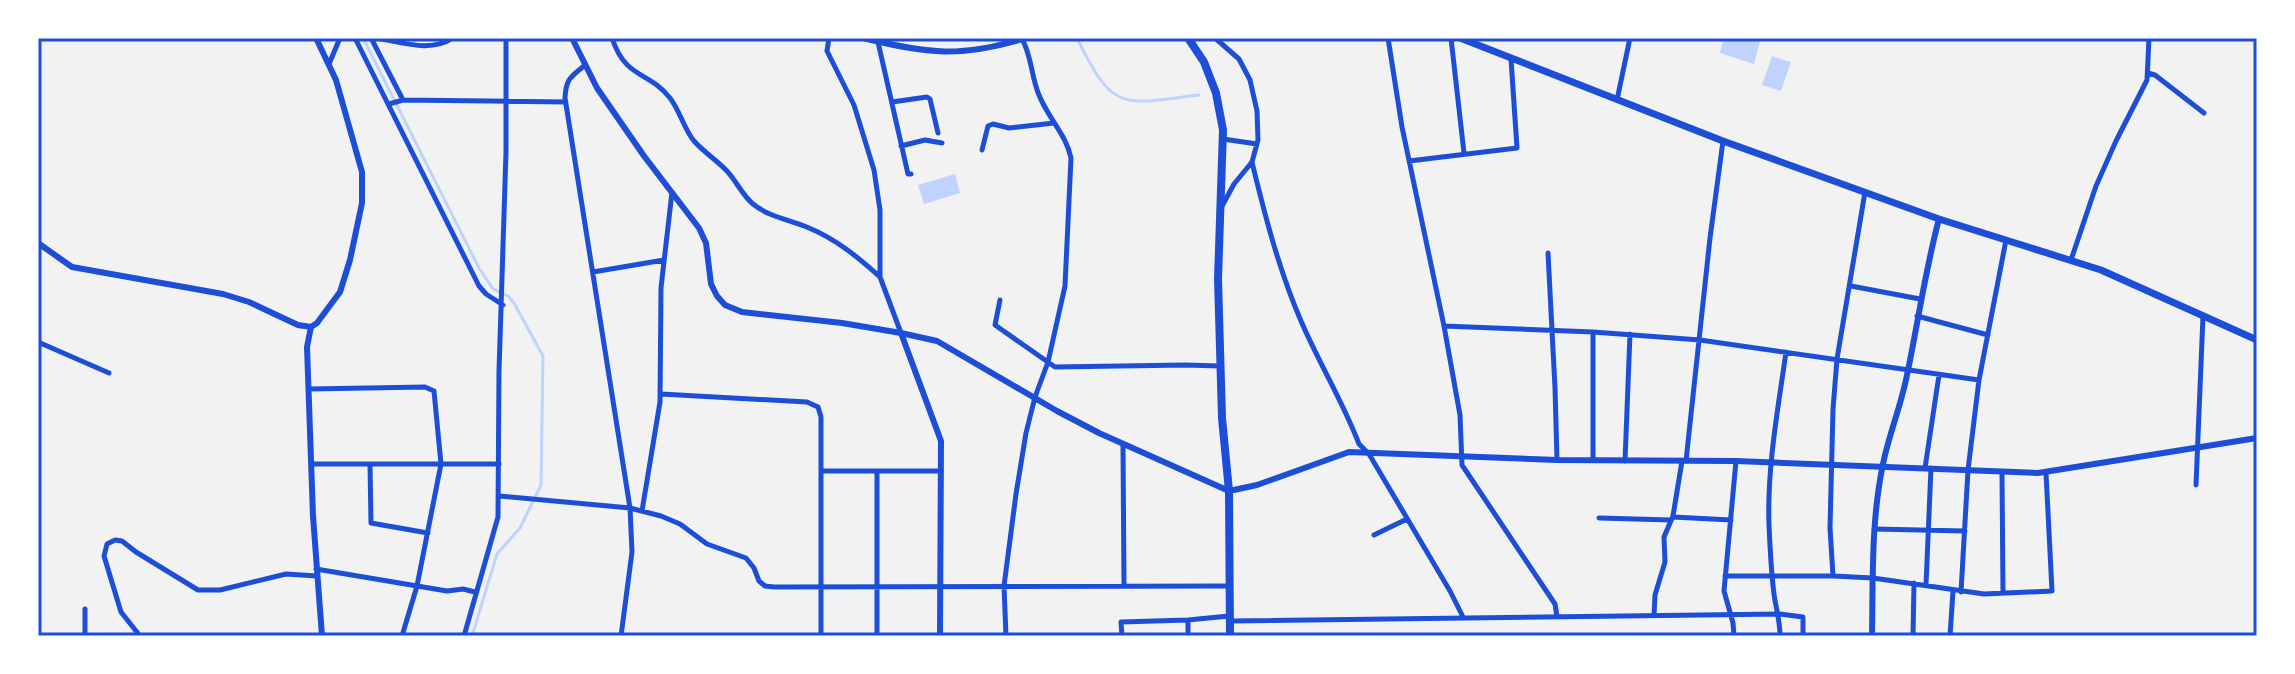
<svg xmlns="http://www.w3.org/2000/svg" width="2295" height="674" viewBox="0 0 2295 674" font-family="'DejaVu Sans',sans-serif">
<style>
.water{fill:#bfd3fe}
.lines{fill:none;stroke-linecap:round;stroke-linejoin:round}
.stream{stroke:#bfd3fe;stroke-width:3}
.minor{stroke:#1d4ed8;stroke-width:5}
.tertiary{stroke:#1d4ed8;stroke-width:6}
.secondary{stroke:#1d4ed8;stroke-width:6}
.primary{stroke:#1d4ed8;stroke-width:7}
.trunk{stroke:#1d4ed8;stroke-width:8}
.neatline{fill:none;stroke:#1d4ed8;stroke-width:3}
</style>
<rect width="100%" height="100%" fill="#f2f2f2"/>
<path class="water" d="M 1724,38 L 1750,38 L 1760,41 L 1754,64 L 1720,53 Z
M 1772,56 L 1791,62 L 1781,91 L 1762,85 Z
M 955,174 L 960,193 L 924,204 L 918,185 Z"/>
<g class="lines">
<path class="stream" d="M 363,38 L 479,268 L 493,289 L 508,296 L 514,303 L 543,356 L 541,485 L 520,528 L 497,554 L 472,636
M 406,38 L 414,40 L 438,38
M 1077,38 C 1114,114 1122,104 1199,95"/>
<path class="minor" d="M 355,38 L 479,286 L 486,294 L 503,305
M 371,38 L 403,100
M 376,38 C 402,42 430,53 453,38
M 612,38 C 626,80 648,70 670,98 C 680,111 684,129 694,141 C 704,152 716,160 726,170 C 736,180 742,195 753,204 C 769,217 790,220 809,228 C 836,239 859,258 880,277
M 829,38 L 827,51 L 854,105 L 874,170 L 880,210 L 880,277 L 901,333
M 1215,38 L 1239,59 L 1250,80 L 1257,111 L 1258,140 L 1252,162 L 1234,184 L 1221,208
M 1388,38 L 1402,127 L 1444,326 L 1460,415 L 1462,465 L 1555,604 L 1557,617
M 1451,38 L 1464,153
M 878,42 L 908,174 L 911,174
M 329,64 L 340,38
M 585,65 C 571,77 566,78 565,98 L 630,508 L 632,552 L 621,636
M 2148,73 L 2155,75 L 2204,113
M 1617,100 L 1630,38
M 892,102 L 927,97 L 930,99 L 938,133
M 389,104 L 403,100 L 566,102
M 1223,139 L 1257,144
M 901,146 L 925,140 L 942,143
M 982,150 L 988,126 L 993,124 L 1009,128 L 1054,123
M 1409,161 L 1517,148 L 1511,59
M 1252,162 C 1265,216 1279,270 1301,321 C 1319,363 1343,402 1359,444 L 1369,454 L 1450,591 L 1463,617
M 1548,253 L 1555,388 L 1557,460
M 2071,260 L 2096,186 L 2116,141 L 2147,80 L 2149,38
M 593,272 L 664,260
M 1851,286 L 1920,299
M 1000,300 L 995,325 L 1055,367 L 1185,365 L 1220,366
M 1917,316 L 1988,335
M 1444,326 L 1593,332 L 1700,340 L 1979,380
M 38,342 L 109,373
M 309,389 L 425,387 L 434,391 L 441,464 L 417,586 L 402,636
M 661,394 L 807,402 L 818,407 L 821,417 L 821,471
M 1123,444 L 1124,585
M 1593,460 L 1593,332
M 1625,461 L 1630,334
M 1686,461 L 1710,238 L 1723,141
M 312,464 L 499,464
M 370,464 L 371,523 L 428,533
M 1925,468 L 1939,375
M 877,471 L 877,636
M 2002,473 L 2003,593
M 2196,485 L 2203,316
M 499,496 L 630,508 L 661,516 L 680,524 L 707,544 L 746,558 L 754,568 L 759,581 L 765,586 L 774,587 L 1229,586
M 642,511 L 660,402 L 661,288 L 672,192
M 1673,517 L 1731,520
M 1599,518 L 1671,520
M 1874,529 L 1965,531
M 1374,535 L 1407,519
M 316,569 L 447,591 L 463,589 L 475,592
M 1725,576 L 1833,576 L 1873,578 L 1984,594 L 2052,591 L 2046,473
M 1833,576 L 1830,528 L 1833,409 L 1837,359 L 1865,192
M 1926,585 L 1931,468
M 1961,592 L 1968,470 L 1979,380 L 2006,240
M 85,609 L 85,636
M 1654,616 L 1655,595 L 1665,562 L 1664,537 L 1673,516 L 1682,461
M 1188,620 L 1188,636
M 1230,621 L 1780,614 L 1803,617 L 1803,636
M 140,636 L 121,612 L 104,556 L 107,544 L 115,540 L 122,541 L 136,552 L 198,590 L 220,590 L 286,574 L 317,576
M 464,636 L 498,517 L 499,371 L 506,152 L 506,38
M 821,636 L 821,471 L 941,471
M 1006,636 L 1004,586 L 1016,494 L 1026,433 L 1035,397 L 1048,362 L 1065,286 L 1071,158 C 1066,134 1048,118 1039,95 C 1031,77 1032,56 1022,39
M 1122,636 L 1121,622 L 1188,620 L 1229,616
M 1734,636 L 1733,623 L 1724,591 L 1736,461
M 1780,636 C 1780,620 1776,609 1774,594 C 1771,571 1770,548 1769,525 C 1767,467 1778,409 1786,352
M 1913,636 L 1914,583
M 1950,636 L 1953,591"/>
<path class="tertiary" d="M 572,38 L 597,88 L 644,156 L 699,228 L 706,243 L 711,284 L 717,296 L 725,305 L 742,312 L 842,323 L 901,333 L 937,341 L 1057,411 L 1099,433 L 1229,491
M 863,38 C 929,54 960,58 1026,38
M 38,243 L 72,267 L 223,294 L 249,302 L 298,325 L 311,327 L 317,323 L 340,292 L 350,260 L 362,203 L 362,172 L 336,80 L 316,38
M 311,327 L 307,347 L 313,516 L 322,636
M 901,333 L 941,441 L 940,636
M 1872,636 C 1873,579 1871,521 1883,464 C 1889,434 1901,406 1907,375 C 1918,323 1925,271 1939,219"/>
<path class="secondary" d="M 1229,491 L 1257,485 L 1349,452 L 1557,460 L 1736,461 L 2038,473 L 2257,438"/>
<path class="primary" d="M 1460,38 L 1723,141 L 1939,219 L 2101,270 L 2257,340"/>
<path class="trunk" d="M 1188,38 L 1204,62 L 1216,93 L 1223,130 L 1218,279 L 1222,418 L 1229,491 L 1230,636"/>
</g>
<rect width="2295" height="674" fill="none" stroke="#ffffff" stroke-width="80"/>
<rect x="40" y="40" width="2215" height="594" class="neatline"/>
</svg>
